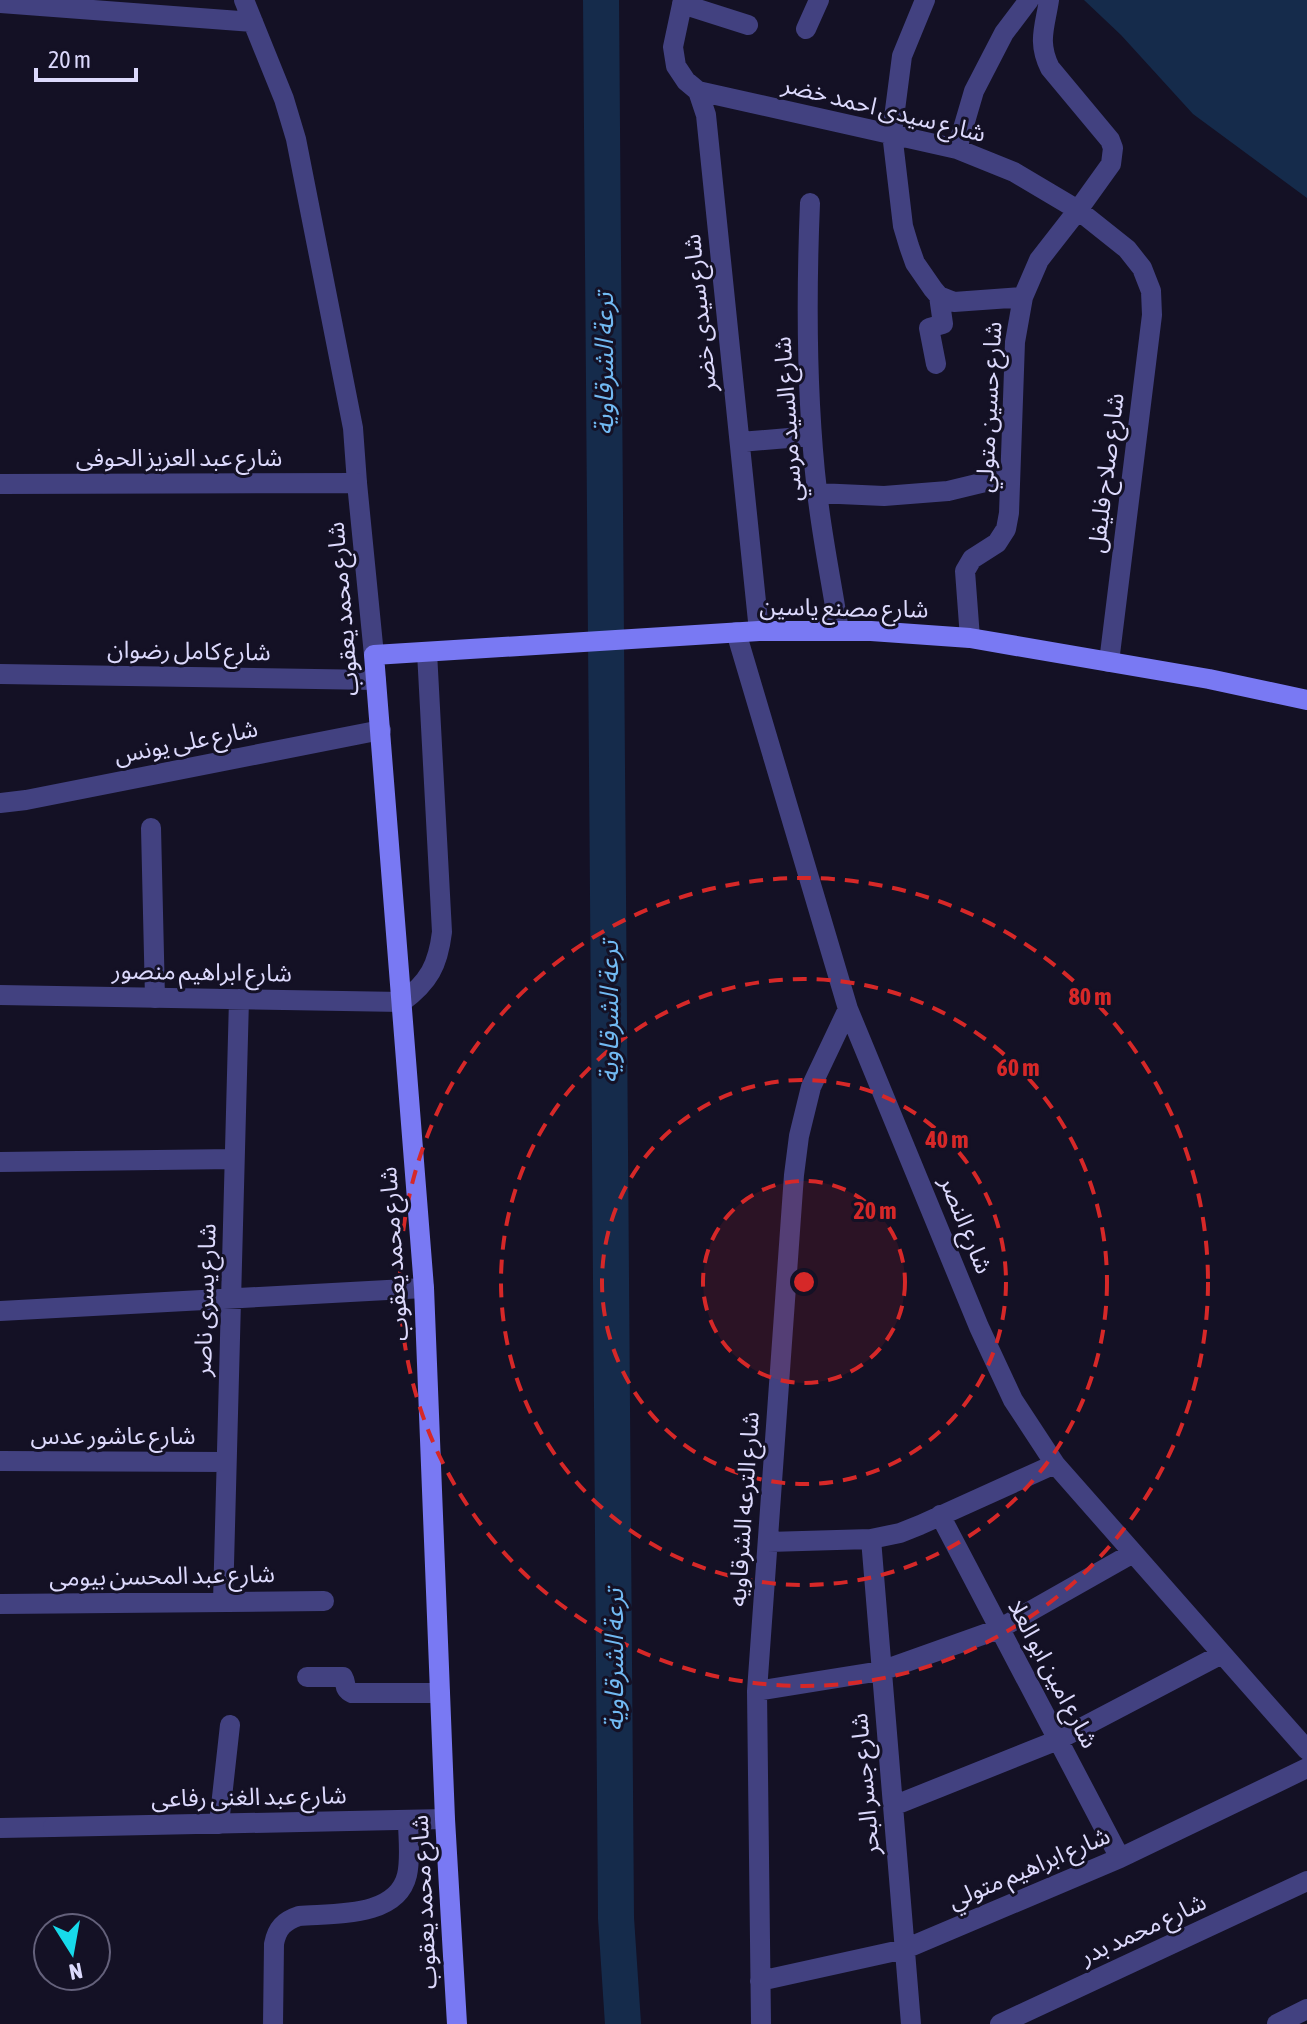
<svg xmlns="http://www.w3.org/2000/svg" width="1307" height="2024" viewBox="0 0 1307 2024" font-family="'Asap Condensed','Noto Sans Arabic',sans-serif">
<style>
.water{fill:#152b4b}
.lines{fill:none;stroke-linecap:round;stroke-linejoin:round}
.canal{stroke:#152b4b;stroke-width:36}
.lane{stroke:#424180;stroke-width:20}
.street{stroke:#424180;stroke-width:20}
.secondary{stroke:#7979f3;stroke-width:20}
.ring{fill:none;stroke:#d62828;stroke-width:4;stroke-dasharray:14 10}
.labels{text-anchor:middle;stroke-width:6;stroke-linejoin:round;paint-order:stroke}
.street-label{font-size:24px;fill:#dcd9fc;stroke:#141125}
.water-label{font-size:26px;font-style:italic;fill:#71b9f2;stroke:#141125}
.centre{fill:#d62828;stroke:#141125;stroke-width:4}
.ring-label{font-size:24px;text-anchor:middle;font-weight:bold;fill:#d62828;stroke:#141125;stroke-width:6;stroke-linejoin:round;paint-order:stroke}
</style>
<rect width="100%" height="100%" fill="#141125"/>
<path class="water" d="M 1084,0 L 1307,0 L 1307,198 L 1193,114 L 1121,35 Z"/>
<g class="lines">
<path class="canal" d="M 601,0 L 616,1918 L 623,2024"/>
<path class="lane" d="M 244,0 L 284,99 L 296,139 L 353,428 L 357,483
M 0,3 L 253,22
M 151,828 L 155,998
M 402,1002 C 429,982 438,965 442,932 L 427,652
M 0,1828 L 53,1827
M 273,2024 L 274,1944 C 277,1928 284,1921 299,1916 C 334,1913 397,1918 407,1875 C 411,1858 408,1837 408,1820"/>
<path class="street" d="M 683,0 L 673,47 L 676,66 L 686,81 L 698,91 L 706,115 L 759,631
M 925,0 L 902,56 L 892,133 L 903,226 L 909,246 L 915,263 L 933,289 L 939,296 L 954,302 L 1023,297
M 682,4 L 748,25
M 806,29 L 819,0
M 698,91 L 957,149 L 1014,172 L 1078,210 L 1127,249 L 1142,268 L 1151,291 L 1152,315 L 1109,662
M 957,149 L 974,91 L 1004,33 L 1029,0
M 810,203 C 806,299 806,395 817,491 C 822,538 832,584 839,631
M 936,364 L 929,328 L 943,324 L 939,296
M 740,442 L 812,436
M 0,484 L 357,483 L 374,655
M 817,493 L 884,496 L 948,491 L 1010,476
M 736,632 L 848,1009 L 979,1327 L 1013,1400 L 1055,1464 L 1307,1750
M 970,638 L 965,571 L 972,559 L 997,543 L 1006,529 L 1009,513 L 1015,342 L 1023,297 L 1039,260 L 1078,210 L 1111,164 L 1113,148 L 1110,140 L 1050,68 C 1037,42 1045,27 1049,0
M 0,674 L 376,680
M 0,803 L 26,800 L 381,730
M 0,995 L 402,1002
M 0,1162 L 234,1159
M 0,1311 L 424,1288
M 0,1461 L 226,1462
M 940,1515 L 1120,1858
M 871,1539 L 911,2024
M 768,1542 L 871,1539 L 900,1533 L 920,1525 L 1055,1464
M 223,1602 L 239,999
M 0,1604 L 324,1601
M 307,1677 L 343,1677 C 347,1684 343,1689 352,1693 L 440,1693
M 757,1691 L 881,1671 L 999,1629 L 1133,1553
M 893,1806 L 1058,1740 L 1222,1654
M 219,1824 L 230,1725
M 53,1827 L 445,1819
M 760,1981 L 905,1949 L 1120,1858 L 1307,1768
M 761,2024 L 757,1691 L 794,1175 L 799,1136 L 811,1087 L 848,1009
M 1000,2024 L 1307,1881
M 1277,2024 L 1307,2009"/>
<path class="secondary" d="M 457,2024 L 445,1819 L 424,1288 L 374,655 L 759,631 L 871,631 L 970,638 L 1209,679 L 1307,700"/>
</g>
<circle cx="804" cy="1282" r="101" fill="#d62828" fill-opacity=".12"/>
<g class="ring">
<circle cx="804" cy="1282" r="101"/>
<circle cx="804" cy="1282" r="202"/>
<circle cx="804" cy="1282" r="303"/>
<circle cx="804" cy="1282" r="404"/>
</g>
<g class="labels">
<g class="street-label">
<text transform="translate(884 109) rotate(14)" y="8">شارع سيدى احمد خضر</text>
<text transform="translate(700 313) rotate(-96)" y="8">شارع سيدى خضر</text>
<text transform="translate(989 407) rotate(-87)" y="8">شارع حسين متولي</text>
<text transform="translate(788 419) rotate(-94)" y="8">شارع السيد مرسي</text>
<text x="179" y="466">شارع عبد العزيز الحوفى</text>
<text transform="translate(1106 473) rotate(-83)" y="8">شارع صلاح فليفل</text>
<text transform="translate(844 608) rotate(1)" y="8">شارع مصنع ياسين</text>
<text transform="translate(343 609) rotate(-95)" y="8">شارع محمد يعقوب</text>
<text transform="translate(189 651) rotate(1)" y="8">شارع كامل رضوان</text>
<text transform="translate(186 742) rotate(-11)" y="8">شارع على يونس</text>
<text transform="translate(202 972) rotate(1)" y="8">شارع ابراهيم منصور</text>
<text transform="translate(966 1225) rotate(68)" y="8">شارع النصر</text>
<text transform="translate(394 1254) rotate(-94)" y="8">شارع محمد يعقوب</text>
<text transform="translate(205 1300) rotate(-88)" y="8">شارع يسرى ناصر</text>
<text x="113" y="1444">شارع عاشور عدس</text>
<text transform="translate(744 1509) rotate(-86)" y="8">شارع الترعه الشرقاويه</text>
<text transform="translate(162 1576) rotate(-1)" y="8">شارع عبد المحسن بيومى</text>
<text transform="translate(1053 1674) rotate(62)" y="8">شارع امين ابو العلا</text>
<text transform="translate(865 1784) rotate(-95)" y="8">شارع جسر البحر</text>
<text transform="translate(249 1797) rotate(-1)" y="8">شارع عبد الغنى رفاعى</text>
<text transform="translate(1029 1868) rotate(-23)" y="8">شارع ابراهيم متولي</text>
<text transform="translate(424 1902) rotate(-93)" y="8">شارع محمد يعقوب</text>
<text transform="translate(1143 1929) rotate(-25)" y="8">شارع محمد بدر</text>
</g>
<g class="water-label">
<text transform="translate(604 364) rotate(-90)" y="9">ترعة الشرقاوية</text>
<text transform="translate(609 1012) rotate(-90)" y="9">ترعة الشرقاوية</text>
<text transform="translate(614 1660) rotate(-90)" y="9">ترعة الشرقاوية</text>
</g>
</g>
<circle cx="804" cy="1282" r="12" class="centre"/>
<g class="ring-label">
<text x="1090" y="1005">80 m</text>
<text x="1018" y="1076">60 m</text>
<text x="947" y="1148">40 m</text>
<text x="875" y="1219">20 m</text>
</g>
<g transform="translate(72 1952) rotate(169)"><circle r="38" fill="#141125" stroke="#64617b" stroke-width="2"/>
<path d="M0-6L14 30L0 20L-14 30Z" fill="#17daea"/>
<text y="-12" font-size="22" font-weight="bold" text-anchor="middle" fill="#dcd9fc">N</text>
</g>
<path d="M36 68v12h100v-12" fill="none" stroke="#dcd9fc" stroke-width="4"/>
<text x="48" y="68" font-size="24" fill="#dcd9fc" stroke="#141125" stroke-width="6" paint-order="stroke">20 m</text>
</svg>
